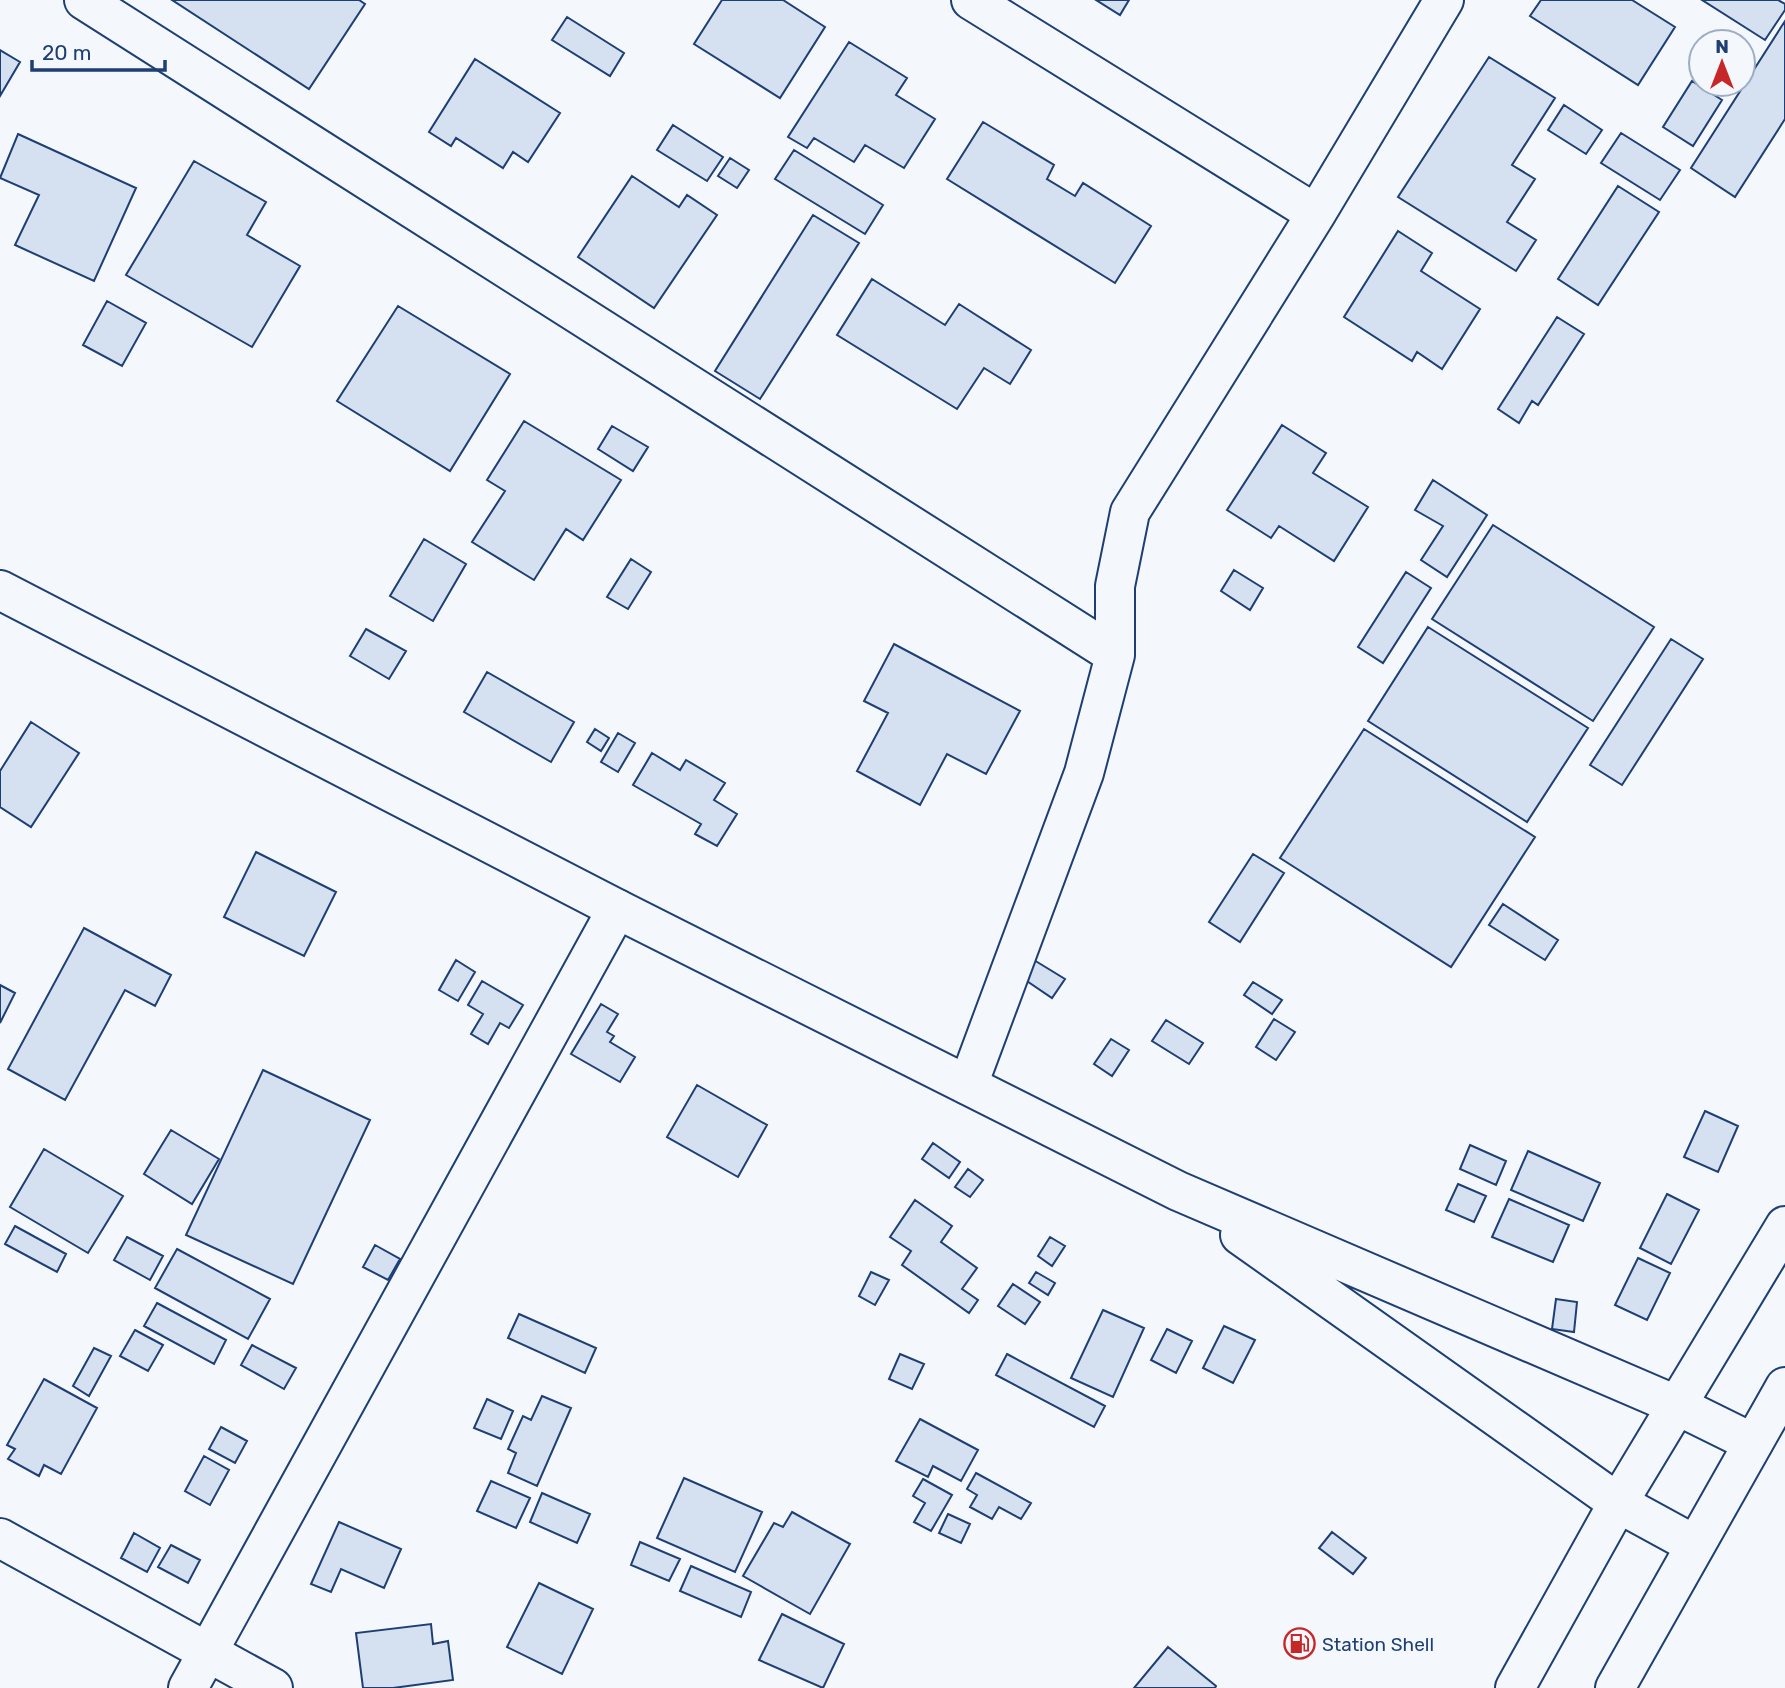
<svg xmlns="http://www.w3.org/2000/svg" width="1785" height="1688" viewBox="0 0 1785 1688" font-family="Rubik,sans-serif">
<style>
.building{fill:#d5e0f0;stroke:#1d3f73;stroke-width:2}
.lines{fill:none;stroke-linecap:round;stroke-linejoin:round}
.street-casing{stroke:#1d3f73;stroke-width:42}
.secondary-casing{stroke:#1d3f73;stroke-width:42}
.highway-casing{stroke:#1d3f73;stroke-width:42}
.street{stroke:#f4f7fb;stroke-width:38}
.secondary{stroke:#f4f7fb;stroke-width:38}
.highway{stroke:#f4f7fb;stroke-width:38}
.labels{text-anchor:middle;stroke-width:5;stroke-linejoin:round;paint-order:stroke}
.poi-label{font-size:19px;fill:#1d3f73;stroke:#f4f7fb;text-anchor:start}
</style>
<rect width="100%" height="100%" fill="#f4f7fb"/>
<path class="building" d="M 172,0 L 359,0 L 365,4 L 309,89 Z
M 722,0 L 783,0 L 825,27 L 780,98 L 694,44 Z
M 1096,0 L 1129,0 L 1120,15 Z
M 1541,0 L 1632,0 L 1675,27 L 1638,85 L 1530,16 Z
M 1702,0 L 1778,0 L 1785,4 L 1785,10 L 1765,40 Z
M 567,17 L 624,53 L 610,76 L 552,40 Z
M 1785,21 L 1785,119 L 1735,197 L 1691,168 Z
M 849,42 L 907,78 L 896,95 L 935,119 L 904,168 L 865,145 L 854,162 L 814,138 L 807,148 L 788,137 Z
M 0,50 L 20,62 L 0,96 Z
M 1489,57 L 1555,98 L 1512,165 L 1535,179 L 1507,222 L 1536,240 L 1516,271 L 1398,197 Z
M 475,59 L 560,113 L 528,162 L 513,152 L 503,168 L 456,138 L 451,146 L 429,132 Z
M 1692,81 L 1722,100 L 1693,146 L 1663,127 Z
M 1564,105 L 1602,130 L 1586,154 L 1548,130 Z
M 983,122 L 1054,165 L 1047,179 L 1075,196 L 1083,183 L 1151,226 L 1115,283 L 947,179 Z
M 673,125 L 723,157 L 707,181 L 657,150 Z
M 1621,133 L 1680,170 L 1660,200 L 1601,163 Z
M 18,134 L 136,188 L 94,281 L 15,245 L 39,195 L 0,178 Z
M 794,150 L 883,205 L 865,234 L 775,179 Z
M 730,158 L 749,170 L 737,188 L 718,176 Z
M 194,161 L 266,202 L 247,235 L 300,266 L 252,347 L 126,275 Z
M 632,176 L 679,207 L 687,195 L 717,215 L 654,308 L 578,257 Z
M 1618,186 L 1659,212 L 1598,305 L 1558,279 Z
M 813,215 L 859,243 L 760,399 L 715,371 Z
M 1398,231 L 1432,253 L 1421,271 L 1480,309 L 1442,369 L 1417,352 L 1412,361 L 1344,317 Z
M 872,279 L 945,325 L 959,304 L 1031,350 L 1010,384 L 984,368 L 957,409 L 837,335 Z
M 107,301 L 146,323 L 122,366 L 83,345 Z
M 398,306 L 510,374 L 450,471 L 337,401 Z
M 1557,317 L 1584,334 L 1538,405 L 1532,401 L 1519,423 L 1498,409 Z
M 524,421 L 621,480 L 583,540 L 566,529 L 534,580 L 472,542 L 505,491 L 487,480 Z
M 1282,425 L 1326,453 L 1313,473 L 1368,507 L 1334,561 L 1279,526 L 1271,538 L 1227,510 Z
M 612,426 L 648,447 L 633,471 L 598,449 Z
M 1433,480 L 1487,515 L 1447,577 L 1421,560 L 1443,526 L 1415,510 Z
M 1493,525 L 1654,627 L 1593,721 L 1432,619 Z
M 424,539 L 466,564 L 433,621 L 390,596 Z
M 631,559 L 651,572 L 628,609 L 607,597 Z
M 1234,570 L 1263,588 L 1250,610 L 1221,591 Z
M 1406,572 L 1431,588 L 1383,663 L 1358,647 Z
M 1428,627 L 1588,728 L 1527,822 L 1368,721 Z
M 366,629 L 406,651 L 389,679 L 350,656 Z
M 1671,639 L 1703,659 L 1622,785 L 1590,765 Z
M 894,644 L 1020,711 L 986,774 L 947,754 L 920,805 L 857,771 L 888,713 L 864,701 Z
M 487,672 L 574,722 L 551,762 L 464,712 Z
M 31,722 L 79,753 L 31,827 L 0,807 L 0,771 Z
M 595,729 L 609,738 L 601,751 L 587,742 Z
M 1364,729 L 1535,837 L 1451,967 L 1280,858 Z
M 618,733 L 635,743 L 618,772 L 601,762 Z
M 652,753 L 680,770 L 686,760 L 725,783 L 714,800 L 737,814 L 717,846 L 695,834 L 701,824 L 633,785 Z
M 256,852 L 336,892 L 304,956 L 224,917 Z
M 1253,854 L 1284,873 L 1240,942 L 1209,922 Z
M 1503,904 L 1558,940 L 1545,960 L 1489,925 Z
M 84,928 L 171,975 L 155,1006 L 125,990 L 65,1100 L 8,1069 Z
M 1029,957 L 1065,979 L 1052,998 L 1018,975 Z
M 456,960 L 475,972 L 458,1001 L 439,990 Z
M 482,981 L 523,1005 L 509,1028 L 500,1023 L 488,1044 L 471,1034 L 483,1014 L 468,1005 Z
M 1253,982 L 1282,1000 L 1272,1014 L 1244,995 Z
M 0,985 L 15,993 L 0,1023 Z
M 601,1004 L 618,1014 L 607,1032 L 614,1036 L 610,1042 L 635,1057 L 620,1082 L 571,1054 Z
M 1274,1019 L 1295,1032 L 1276,1060 L 1256,1047 Z
M 1166,1020 L 1203,1043 L 1189,1064 L 1152,1041 Z
M 1111,1039 L 1129,1050 L 1112,1076 L 1094,1064 Z
M 263,1070 L 370,1120 L 293,1284 L 186,1235 Z
M 697,1085 L 767,1125 L 738,1177 L 667,1137 Z
M 1705,1111 L 1738,1126 L 1718,1172 L 1684,1157 Z
M 171,1130 L 219,1159 L 192,1204 L 144,1174 Z
M 933,1143 L 960,1162 L 949,1178 L 922,1159 Z
M 1470,1145 L 1506,1161 L 1496,1185 L 1460,1169 Z
M 44,1149 L 123,1196 L 88,1253 L 10,1207 Z
M 1528,1151 L 1600,1183 L 1583,1221 L 1511,1190 Z
M 968,1169 L 983,1180 L 970,1197 L 955,1187 Z
M 1458,1184 L 1486,1196 L 1474,1222 L 1446,1210 Z
M 1667,1194 L 1699,1210 L 1671,1264 L 1640,1248 Z
M 1509,1199 L 1569,1225 L 1553,1262 L 1492,1237 Z
M 915,1200 L 952,1226 L 941,1242 L 977,1268 L 962,1289 L 978,1300 L 969,1313 L 902,1265 L 911,1251 L 890,1237 Z
M 15,1226 L 66,1254 L 57,1272 L 5,1244 Z
M 127,1237 L 163,1256 L 150,1280 L 114,1260 Z
M 1050,1237 L 1065,1246 L 1052,1266 L 1038,1256 Z
M 375,1245 L 400,1259 L 388,1280 L 363,1267 Z
M 177,1249 L 270,1299 L 248,1339 L 155,1288 Z
M 1638,1258 L 1670,1273 L 1647,1320 L 1615,1305 Z
M 871,1272 L 889,1280 L 875,1305 L 859,1296 Z
M 1036,1272 L 1055,1283 L 1048,1295 L 1029,1283 Z
M 1013,1284 L 1040,1302 L 1025,1324 L 998,1306 Z
M 1556,1299 L 1577,1302 L 1574,1332 L 1552,1329 Z
M 157,1303 L 226,1340 L 214,1364 L 144,1326 Z
M 1103,1310 L 1144,1328 L 1113,1397 L 1071,1378 Z
M 519,1314 L 596,1348 L 585,1373 L 508,1338 Z
M 1224,1326 L 1255,1340 L 1233,1383 L 1203,1368 Z
M 1167,1329 L 1192,1341 L 1176,1373 L 1151,1360 Z
M 135,1330 L 163,1345 L 148,1371 L 120,1356 Z
M 252,1345 L 296,1368 L 284,1389 L 241,1365 Z
M 94,1348 L 111,1356 L 89,1396 L 73,1386 Z
M 900,1354 L 924,1364 L 912,1389 L 889,1379 Z
M 1007,1354 L 1105,1406 L 1094,1427 L 996,1375 Z
M 44,1379 L 97,1408 L 61,1474 L 44,1465 L 39,1476 L 8,1459 L 15,1449 L 7,1445 Z
M 542,1396 L 571,1408 L 537,1486 L 508,1473 L 516,1453 L 508,1449 L 523,1416 L 531,1420 Z
M 487,1399 L 513,1411 L 501,1439 L 474,1428 Z
M 920,1419 L 978,1450 L 961,1481 L 933,1466 L 928,1477 L 896,1461 Z
M 221,1427 L 247,1441 L 235,1463 L 209,1449 Z
M 204,1456 L 229,1470 L 210,1505 L 185,1491 Z
M 976,1473 L 1031,1503 L 1021,1519 L 999,1507 L 992,1519 L 970,1507 L 977,1495 L 967,1489 Z
M 684,1478 L 762,1512 L 735,1572 L 657,1538 Z
M 923,1479 L 952,1495 L 931,1531 L 914,1522 L 925,1503 L 913,1496 Z
M 491,1481 L 530,1498 L 516,1528 L 477,1511 Z
M 542,1493 L 590,1514 L 577,1543 L 530,1522 Z
M 792,1512 L 850,1544 L 810,1614 L 743,1576 L 774,1523 L 783,1527 Z
M 948,1514 L 970,1524 L 961,1543 L 939,1533 Z
M 339,1522 L 401,1549 L 384,1588 L 341,1569 L 331,1592 L 311,1584 Z
M 1332,1532 L 1366,1558 L 1353,1574 L 1319,1548 Z
M 134,1533 L 160,1548 L 147,1572 L 121,1558 Z
M 640,1542 L 680,1559 L 669,1581 L 631,1565 Z
M 171,1545 L 200,1560 L 188,1583 L 158,1567 Z
M 691,1566 L 751,1592 L 741,1617 L 680,1591 Z
M 539,1583 L 593,1609 L 562,1674 L 507,1647 Z
M 782,1614 L 844,1644 L 823,1688 L 759,1660 Z
M 431,1624 L 433,1644 L 448,1641 L 453,1680 L 393,1688 L 363,1688 L 356,1633 Z
M 1168,1647 L 1216,1686 L 1215,1688 L 1134,1688 Z"/>
<g class="lines">
<defs>
<path id="street" d="M 84,0 L 1115,655
M 971,0 L 1316,214
M 968,1085 L 1084,773 L 1115,655 L 1115,586 L 1130,512 L 1316,214 L 1444,0
M 0,1538 L 273,1688
M 188,1688 L 617,909"/>
<path id="secondary" d="M 0,590 L 617,909 L 1178,1191 L 1676,1405 L 1753,1443
M 1240,1235 L 1618,1503 L 1695,1545"/>
<path id="highway" d="M 1515,1688 L 1618,1503 L 1785,1226
M 1615,1688 L 1785,1387"/>
</defs>
<use href="#street" class="street-casing"/>
<use href="#secondary" class="secondary-casing"/>
<use href="#highway" class="highway-casing"/>
<use href="#street" class="street"/>
<use href="#secondary" class="secondary"/>
<use href="#highway" class="highway"/>
</g>
<defs>
<symbol id="fuel-ring" viewBox="-11 -11 22 22"><circle r="9.5" fill="#f4f7fb" stroke="#c62828" stroke-width="1.5"/><path d="M-5.5-6h7V0h2V4h1.3V-2.5L3-4.5l.8-.8L6-3V5H2.5V1h-1V6h-7ZM-4.2-4.7v3.2H.2V-4.7Z" fill="#c62828"/></symbol>
</defs>
<g fill-rule="evenodd">
<use href="#fuel-ring" x="1282" y="1626" width="35" height="35"/>
</g>
<g class="labels">
<g class="poi-label">
<text x="1322" y="1651">Station Shell</text>
</g>
</g>
<g transform="translate(1722 63)"><circle r="33" fill="#f4f7fb" stroke="#9eadc5" stroke-width="2"/>
<path d="M0-5L12 26L0 18L-12 26Z" fill="#c62828"/>
<text y="-10" font-size="19" font-weight="bold" text-anchor="middle" fill="#1d3f73">N</text>
</g>
<path d="M32 60v10h133v-10" fill="none" stroke="#1d3f73" stroke-width="3.5"/>
<text x="42" y="60" font-size="21" fill="#1d3f73" stroke="#f4f7fb" stroke-width="5" paint-order="stroke">20 m</text>
</svg>
